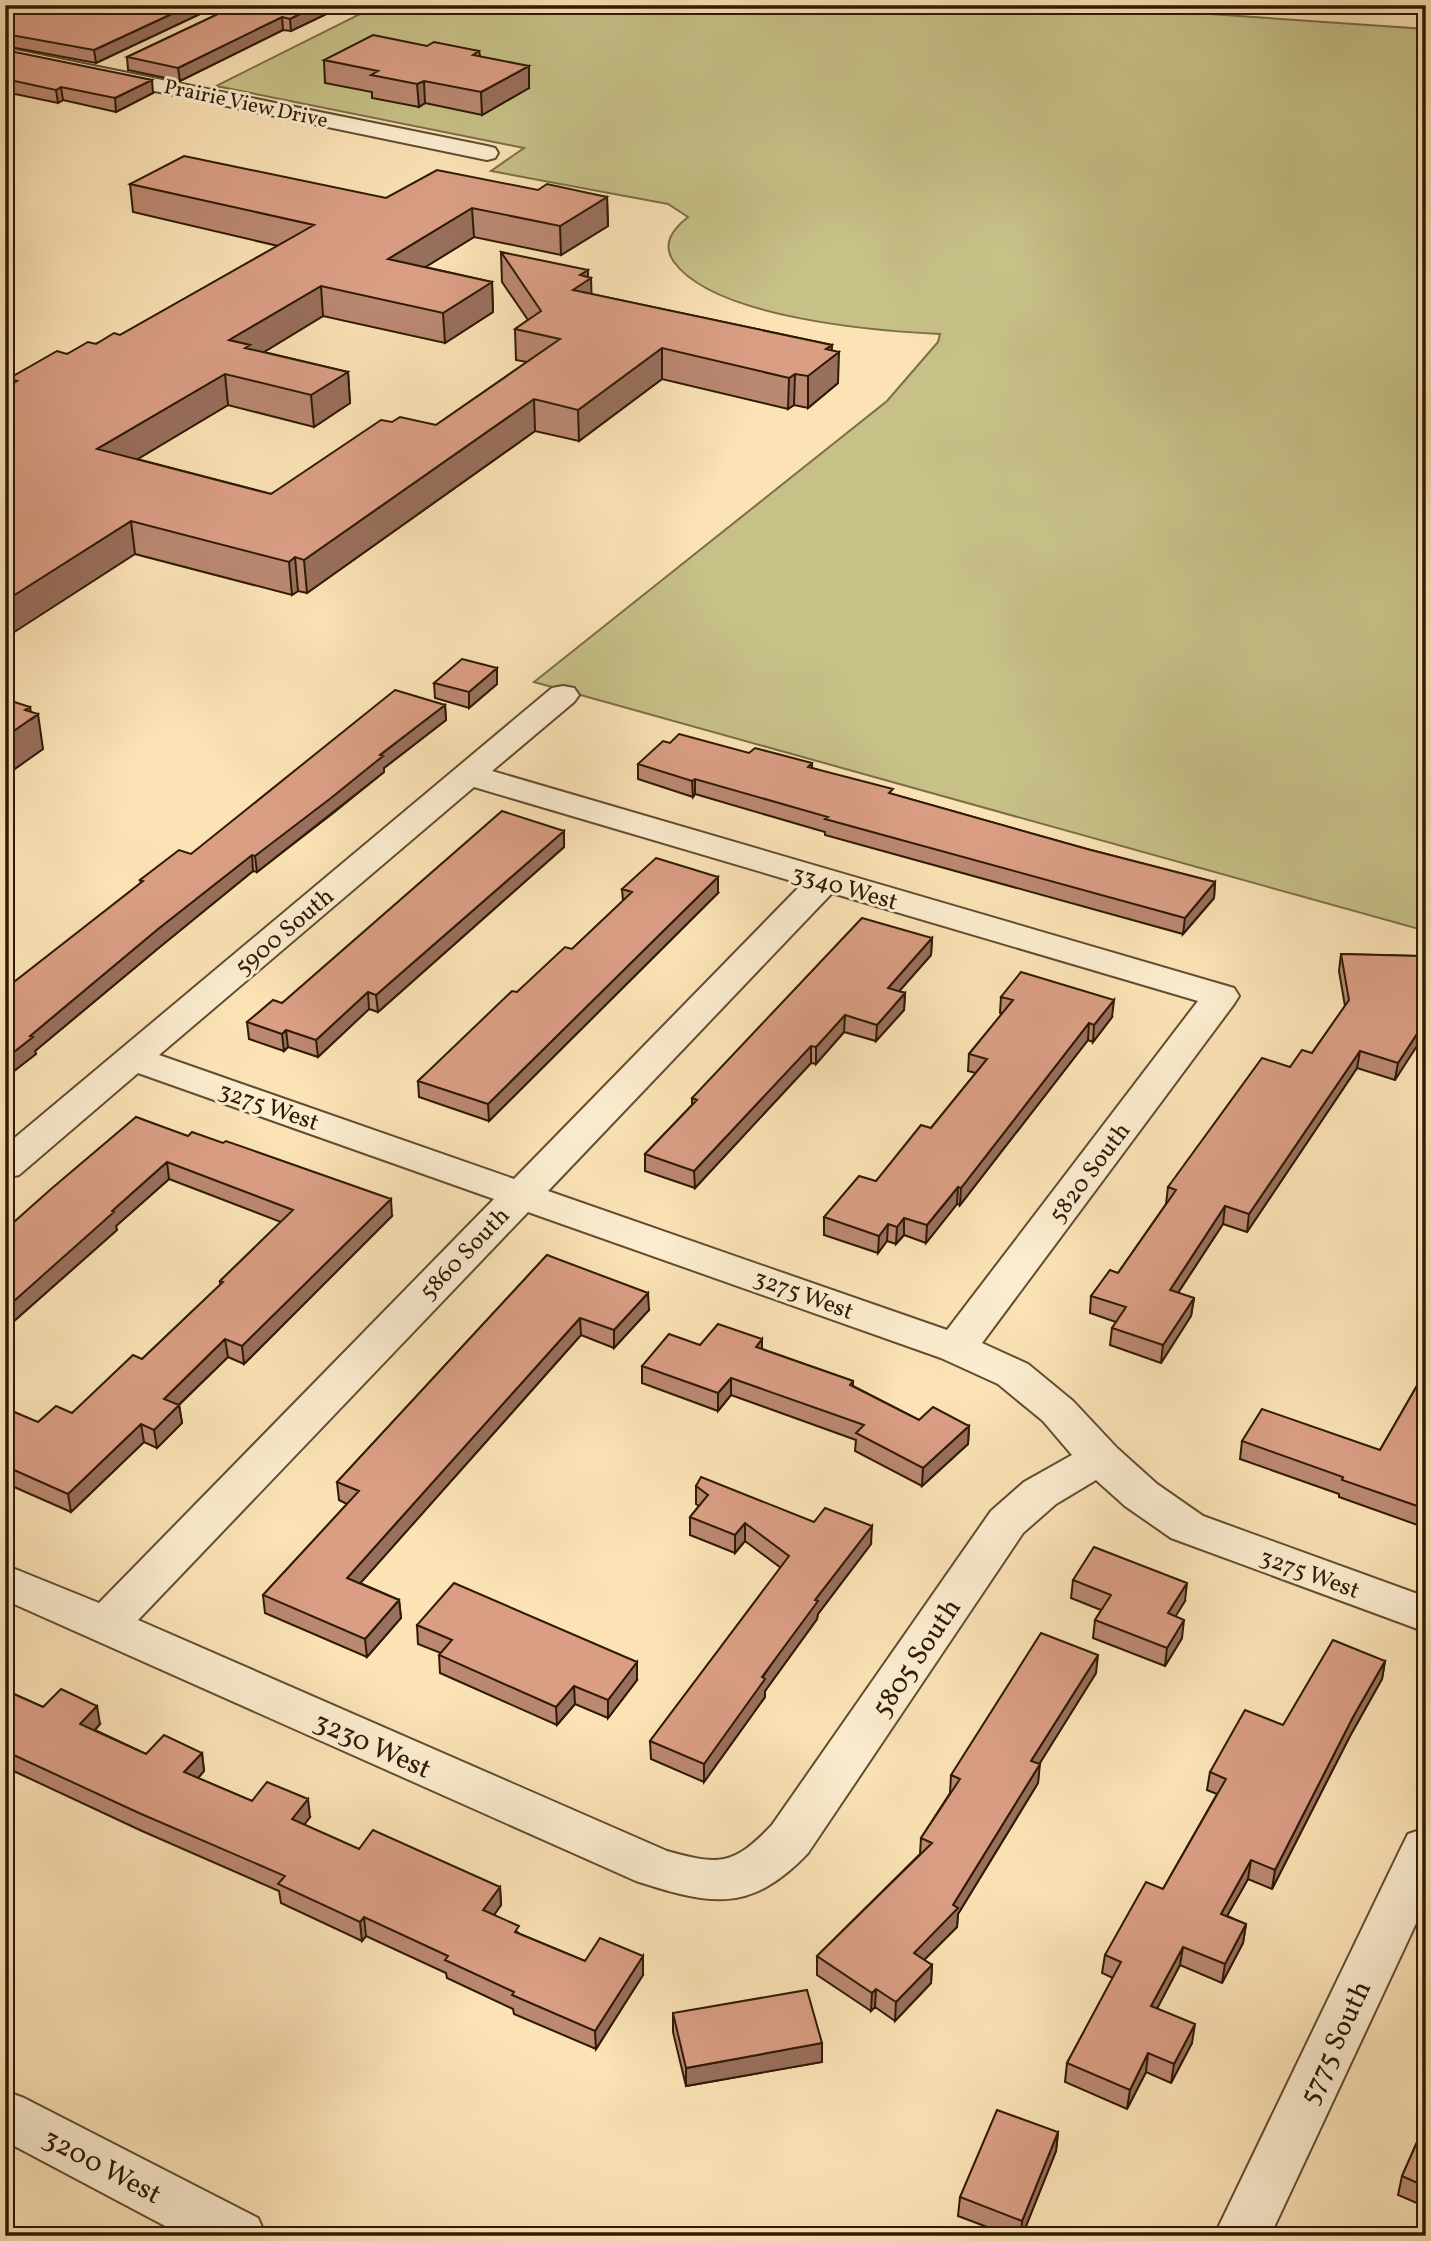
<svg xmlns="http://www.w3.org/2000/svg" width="1431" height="2241" viewBox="0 0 1431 2241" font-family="Vollkorn,serif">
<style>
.green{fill:#c7c188;stroke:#7b6e46;stroke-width:2}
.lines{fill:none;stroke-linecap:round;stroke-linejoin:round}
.minor-casing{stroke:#624c30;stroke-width:4}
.highway-casing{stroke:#2f1a04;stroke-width:4}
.minor{fill:#fcedd0;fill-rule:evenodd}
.highway{fill:#eec27b;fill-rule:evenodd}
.wall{fill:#bb8872;stroke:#2f1a04;stroke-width:2}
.shaded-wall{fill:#996f5d;stroke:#2f1a04;stroke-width:2}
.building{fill:#da9e85;stroke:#2f1a04;stroke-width:2}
.labels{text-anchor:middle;stroke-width:6;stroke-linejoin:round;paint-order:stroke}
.far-street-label{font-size:21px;fill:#2f1a04;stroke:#fcedd0}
.street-label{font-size:24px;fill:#2f1a04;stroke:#fcedd0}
.near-street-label{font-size:28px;fill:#2f1a04;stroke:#fcedd0}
</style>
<rect width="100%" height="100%" fill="#fbe3b6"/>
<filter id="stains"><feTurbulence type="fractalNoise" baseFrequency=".00286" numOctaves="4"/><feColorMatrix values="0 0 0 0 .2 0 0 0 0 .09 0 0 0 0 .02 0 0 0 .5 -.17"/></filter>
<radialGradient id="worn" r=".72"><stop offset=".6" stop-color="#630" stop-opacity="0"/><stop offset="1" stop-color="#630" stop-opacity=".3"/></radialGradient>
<path class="green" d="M 378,5 L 1080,5 L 1426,29 L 1426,931 L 534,682 L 887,401 L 938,342 L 940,334 C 875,331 715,318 674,262 C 661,244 673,229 688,217 L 668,204 L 491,171 L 524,148 L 216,86 Z"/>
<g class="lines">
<defs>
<path id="minor" d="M 5,48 L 487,146 L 495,148 L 498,153 L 495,158 L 487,160 L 5,60 Z
M 563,686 L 574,688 L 579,695 L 574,702 L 492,771 L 1234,988 L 1239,996 L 1234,1004 L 982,1343 L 1028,1364 L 1073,1401 L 1117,1448 L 1157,1484 L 1203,1516 L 1426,1597 L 1426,1632 L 1171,1538 L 1125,1506 L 1096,1480 L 1056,1504 L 1023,1533 L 808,1853 C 750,1914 710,1905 636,1881 L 5,1600 L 5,1565 L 99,1603 L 494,1199 L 138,1073 L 19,1175 L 5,1178 L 5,1146 L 552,688 ZM 474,787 L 802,884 L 514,1179 L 159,1055 ZM 832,893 L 1198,1001 L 947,1330 L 548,1191 ZM 528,1212 L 941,1358 L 998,1384 L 1043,1421 L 1072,1455 L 1024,1482 L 991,1511 L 772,1825 C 734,1865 720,1866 667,1851 L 138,1620 Z
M 1426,1828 L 1426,1902 L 1270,2236 L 1214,2236 L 1401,1848 L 1408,1834 Z
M 5,2091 L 24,2098 L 258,2218 L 266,2236 L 184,2236 L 5,2141 Z"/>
<path id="highway" d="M 1403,5 L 1426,5 L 1426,12 L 1406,9 Z"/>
</defs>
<use href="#minor" class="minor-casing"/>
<use href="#highway" class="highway-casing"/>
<use href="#minor" class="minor"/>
<use href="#highway" class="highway"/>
</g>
<path class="wall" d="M 5,5 L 219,5 L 96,63 L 5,46 Z
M 237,5 L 345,5 L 291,31 L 283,30 L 180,81 L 128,70 L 127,57 Z
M 427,46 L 479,51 L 480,56 L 529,88 L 482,115 L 425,103 L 419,107 L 372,98 L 372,92 L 325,83 L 324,60 Z
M 5,50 L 153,93 L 116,112 L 63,100 L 58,103 L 5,92 Z
M 130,184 L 386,198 L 538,190 L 607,197 L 608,226 L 561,255 L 474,237 L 425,267 L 492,282 L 493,312 L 445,343 L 323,316 L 264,352 L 348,372 L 350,403 L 314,427 L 228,405 L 137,459 L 271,494 L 392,422 L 436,425 L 527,362 L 516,360 L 515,329 L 528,320 L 502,282 L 501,252 L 588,277 L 591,294 L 832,345 L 831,350 L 838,383 L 808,408 L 794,405 L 788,409 L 662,379 L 579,441 L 535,431 L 307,593 L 298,591 L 292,595 L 135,554 L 9,386 L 8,379 L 67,354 L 120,335 L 278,246 L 133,212 Z
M 497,668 L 497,684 L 469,708 L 435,698 L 434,683 Z
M 445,705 L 446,720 L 384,768 L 384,772 L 332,814 L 257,872 L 253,871 L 161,946 L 35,1051 L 36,1054 L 5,1078 L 141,883 L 140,880 L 191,854 Z
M 670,743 L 812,763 L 812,768 L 892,794 L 1087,849 L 1215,882 L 1214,898 L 1183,934 L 825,835 L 825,832 L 695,794 L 693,797 L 638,779 L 638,764 Z
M 564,831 L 564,847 L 378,1012 L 369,1009 L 318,1057 L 288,1047 L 284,1051 L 249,1039 L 247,1022 L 282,1003 Z
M 622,889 L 718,893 L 489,1121 L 419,1097 L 418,1081 L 517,992 L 572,949 L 623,901 Z
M 932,938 L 931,955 L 899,991 L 905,993 L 904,1010 L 876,1041 L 844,1032 L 816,1064 L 811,1063 L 695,1188 L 645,1171 L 645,1154 L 692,1105 L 692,1098 Z
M 1341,954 L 1420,956 L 1395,1080 L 1357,1068 L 1247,1232 L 1223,1224 L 1178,1293 L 1194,1298 L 1191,1316 L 1161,1363 L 1110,1345 L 1112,1328 L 1116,1322 L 1090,1313 L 1091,1296 L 1118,1273 L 1166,1204 L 1168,1187 L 1290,1067 L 1312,1053 L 1345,1006 L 1339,971 Z
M 1001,997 L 1112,1017 L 1093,1042 L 1088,1040 L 960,1205 L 957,1204 L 926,1243 L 904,1235 L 896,1244 L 887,1241 L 878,1253 L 824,1235 L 824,1217 L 876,1181 L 931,1128 L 976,1073 L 968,1071 L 969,1054 L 1002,1014 L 1000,1013 Z
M 136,1117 L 392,1216 L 244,1364 L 228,1357 L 179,1405 L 182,1423 L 157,1448 L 144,1442 L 71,1512 L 5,1483 L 5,1417 L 38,1422 L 72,1413 L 142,1359 L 220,1285 L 220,1281 L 281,1222 L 169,1179 L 116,1226 L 117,1230 L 5,1329 Z
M 547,1255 L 649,1310 L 614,1348 L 581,1335 L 360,1583 L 399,1600 L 401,1618 L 367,1657 L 265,1613 L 263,1595 L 347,1504 L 339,1500 L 337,1482 Z
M 762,1339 L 762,1349 L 853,1381 L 853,1386 L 919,1420 L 969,1426 L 968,1444 L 922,1486 L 855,1451 L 856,1440 L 731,1395 L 718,1411 L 642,1383 L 642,1366 L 700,1345 Z
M 1426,1370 L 1426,1528 L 1339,1497 L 1339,1494 L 1240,1459 L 1242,1441 L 1380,1450 Z
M 696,1486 L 871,1544 L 818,1614 L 817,1619 L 765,1691 L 765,1697 L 704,1782 L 651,1759 L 650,1741 L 781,1568 L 745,1541 L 735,1553 L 690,1535 L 690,1517 L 699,1506 L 696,1504 Z
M 1073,1580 L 1185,1601 L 1175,1616 L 1182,1638 L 1165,1666 L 1093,1638 L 1095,1620 L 1101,1610 L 1071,1598 Z
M 417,1625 L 637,1680 L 608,1718 L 575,1704 L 557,1725 L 440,1673 L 439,1655 L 441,1653 L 418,1644 Z
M 1385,1661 L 1382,1679 L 1350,1736 L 1272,1889 L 1248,1879 L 1227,1916 L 1246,1924 L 1243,1943 L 1222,1983 L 1180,1965 L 1157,2008 L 1192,2043 L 1171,2083 L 1146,2072 L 1127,2109 L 1065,2082 L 1067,2063 L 1113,1978 L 1102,1973 L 1105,1955 L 1163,1889 L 1217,1794 L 1207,1790 L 1210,1772 Z
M 1096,1673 L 1039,1764 L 1038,1783 L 958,1914 L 957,1927 L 924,1960 L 932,1965 L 931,1983 L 895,2021 L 875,2007 L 871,2011 L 817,1975 L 817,1956 L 920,1854 L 921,1838 L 950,1793 L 951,1775 Z
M 5,1690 L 43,1707 L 100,1724 L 95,1730 L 146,1754 L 202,1753 L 204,1771 L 198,1778 L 252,1801 L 310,1817 L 304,1825 L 359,1849 L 500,1887 L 501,1905 L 494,1915 L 520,1934 L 585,1961 L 643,1975 L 596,2049 L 514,2014 L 513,2009 L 447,1978 L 446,1973 L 366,1936 L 362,1941 L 281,1903 L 279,1891 L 142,1831 L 5,1767 Z
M 673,2013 L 822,2043 L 822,2062 L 686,2086 L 673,2032 Z
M 1426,2122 L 1426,2207 L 1398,2195 L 1402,2176 Z
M 1058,2132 L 1056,2151 L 1022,2236 L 1011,2236 L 958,2216 L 960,2197 Z"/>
<path class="shaded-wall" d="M 191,5 L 219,5 L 96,63 L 94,50 Z
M 318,5 L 345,5 L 291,31 L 290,19 Z
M 282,17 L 283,30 L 180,81 L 178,68 Z
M 529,66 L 529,88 L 482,115 L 481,92 Z
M 152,80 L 153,93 L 116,112 L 115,98 Z
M 424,81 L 425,103 L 419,107 L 417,84 Z
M 61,87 L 63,100 L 58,103 L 56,90 Z
M 607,197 L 608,226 L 561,255 L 560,226 Z
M 472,208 L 474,237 L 390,289 L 388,259 Z
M 588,270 L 588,280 L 591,278 L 592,308 L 573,290 L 580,275 Z
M 492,282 L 493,312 L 445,343 L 443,313 Z
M 321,286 L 323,316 L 251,360 L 229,340 Z
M 832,345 L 831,358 L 839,352 L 838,383 L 808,408 L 808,376 L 826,349 Z
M 662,348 L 662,379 L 579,441 L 578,410 Z
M 348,372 L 350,403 L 314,427 L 311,395 Z
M 225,374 L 228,405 L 101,481 L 97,449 Z
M 795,374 L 794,405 L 788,409 L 789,378 Z
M 534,399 L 535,431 L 307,593 L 304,560 Z
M 131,521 L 135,554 L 5,638 L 5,601 Z
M 295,557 L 298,591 L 292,595 L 289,562 Z
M 497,668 L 497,684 L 469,708 L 469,692 Z
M 445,705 L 446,720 L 384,768 L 384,772 L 257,872 L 255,856 L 380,755 Z
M 30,707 L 32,719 L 38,714 L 43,749 L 5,776 L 5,737 L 25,710 Z
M 695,779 L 695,794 L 693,797 L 692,781 Z
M 564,831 L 564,847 L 378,1012 L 376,995 Z
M 252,855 L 253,871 L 161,946 L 35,1051 L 36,1054 L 5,1078 L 5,1059 L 30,1036 L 158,929 Z
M 718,877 L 718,893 L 489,1121 L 488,1104 Z
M 1215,882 L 1214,898 L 1183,934 L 1185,918 Z
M 932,938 L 931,955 L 888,1004 L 888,988 Z
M 368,992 L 369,1009 L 318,1057 L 316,1040 Z
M 905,993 L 904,1010 L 876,1041 L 877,1025 Z
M 1114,1000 L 1112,1017 L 1093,1042 L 1094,1025 Z
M 845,1015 L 844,1032 L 816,1064 L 816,1047 Z
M 1426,1020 L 1426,1032 L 1395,1080 L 1398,1063 Z
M 1089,1023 L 1088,1040 L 960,1205 L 961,1188 Z
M 286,1030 L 288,1047 L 284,1051 L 282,1034 Z
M 811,1046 L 811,1063 L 695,1188 L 694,1171 Z
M 1360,1051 L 1357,1068 L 1247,1232 L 1249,1214 Z
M 167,1162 L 169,1179 L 116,1226 L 117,1230 L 5,1329 L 5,1309 L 112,1211 Z
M 958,1187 L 957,1204 L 926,1243 L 927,1225 Z
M 391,1199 L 392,1216 L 244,1364 L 242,1346 Z
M 1225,1206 L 1223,1224 L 1168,1308 L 1170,1290 Z
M 904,1218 L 904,1235 L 896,1244 L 897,1227 Z
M 888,1224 L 887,1241 L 878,1253 L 879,1236 Z
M 648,1293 L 649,1310 L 614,1348 L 614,1330 Z
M 1194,1298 L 1191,1316 L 1161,1363 L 1163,1345 Z
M 580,1318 L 581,1335 L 349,1596 L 347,1578 Z
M 225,1339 L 228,1357 L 166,1417 L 164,1399 Z
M 762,1339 L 762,1357 L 756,1347 Z
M 731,1378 L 731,1395 L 718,1411 L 718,1393 Z
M 179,1405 L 182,1423 L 157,1448 L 154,1430 Z
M 141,1424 L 144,1442 L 71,1512 L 68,1494 Z
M 969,1426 L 968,1444 L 922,1486 L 923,1468 Z
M 745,1523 L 745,1541 L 735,1553 L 735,1535 Z
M 872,1526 L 871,1544 L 818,1614 L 817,1619 L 765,1691 L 765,1697 L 704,1782 L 704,1764 L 815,1600 Z
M 1187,1583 L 1185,1601 L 1166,1632 L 1168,1613 Z
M 399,1600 L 401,1618 L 367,1657 L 365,1639 Z
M 1184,1620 L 1182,1638 L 1165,1666 L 1167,1648 Z
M 1098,1655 L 1096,1673 L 1030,1779 L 1031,1761 Z
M 1385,1661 L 1382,1679 L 1350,1736 L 1272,1889 L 1275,1870 L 1353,1717 Z
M 637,1662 L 637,1680 L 608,1718 L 608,1700 Z
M 574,1686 L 575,1704 L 557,1725 L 556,1707 Z
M 97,1706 L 100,1724 L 84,1742 L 80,1724 Z
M 202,1753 L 204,1771 L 187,1791 L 184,1772 Z
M 1040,1764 L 1038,1783 L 958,1914 L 957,1927 L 913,1971 L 914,1953 L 953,1905 Z
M 308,1799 L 310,1817 L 294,1838 L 292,1819 Z
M 1251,1860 L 1248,1879 L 1218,1932 L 1221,1914 Z
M 500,1887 L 501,1905 L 485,1928 L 483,1910 Z
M 364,1917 L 366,1936 L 362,1941 L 360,1922 Z
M 1246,1924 L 1243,1943 L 1222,1983 L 1225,1964 Z
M 1183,1947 L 1180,1965 L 1149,2024 L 1151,2006 Z
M 643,1956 L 643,1975 L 596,2049 L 595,2031 Z
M 932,1965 L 931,1983 L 895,2021 L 896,2002 Z
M 876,1989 L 875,2007 L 871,2011 L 872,1993 Z
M 1195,2024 L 1192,2043 L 1171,2083 L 1174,2064 Z
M 822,2043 L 822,2062 L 686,2086 L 686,2068 Z
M 1148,2053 L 1146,2072 L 1127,2109 L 1130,2090 Z
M 1058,2132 L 1056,2151 L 1022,2236 L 1021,2236 L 1022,2221 Z"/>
<path class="building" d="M 5,5 L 191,5 L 94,50 L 5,34 Z
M 237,5 L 318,5 L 290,19 L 282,17 L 178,68 L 127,57 Z
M 373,35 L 427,46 L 434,42 L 479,51 L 473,55 L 529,66 L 481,92 L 424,81 L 417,84 L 371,75 L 378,71 L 324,60 Z
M 5,50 L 152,80 L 115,98 L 61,87 L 56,90 L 5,79 Z
M 184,156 L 386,198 L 437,170 L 538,190 L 547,184 L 607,197 L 560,226 L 472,208 L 388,259 L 492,282 L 443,313 L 321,286 L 229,340 L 250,345 L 245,348 L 348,372 L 311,395 L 225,374 L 97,449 L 271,494 L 381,420 L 392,422 L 400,417 L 436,425 L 560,339 L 515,329 L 541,311 L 501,252 L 588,270 L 580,275 L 591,278 L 573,290 L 832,345 L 826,349 L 839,352 L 808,376 L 795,374 L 789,378 L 662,348 L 578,410 L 534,399 L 304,560 L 295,557 L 289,562 L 131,521 L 5,601 L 5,388 L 17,381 L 8,379 L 57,351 L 67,354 L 88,342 L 96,344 L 114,333 L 120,335 L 314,225 L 130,184 Z
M 462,659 L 497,668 L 469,692 L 434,683 Z
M 395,690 L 445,705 L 380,755 L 383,756 L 331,798 L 255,856 L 252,855 L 158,929 L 30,1036 L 33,1037 L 5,1059 L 5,989 L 143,881 L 140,880 L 179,850 L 191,854 Z
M 5,699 L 30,707 L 25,710 L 38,714 L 5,737 Z
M 679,734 L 749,753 L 755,748 L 812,763 L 808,767 L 893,789 L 889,793 L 1087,849 L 1215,882 L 1185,918 L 825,819 L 828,817 L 695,779 L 692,781 L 638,764 L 663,741 L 670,743 Z
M 502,811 L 564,831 L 376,995 L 368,992 L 316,1040 L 286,1030 L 282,1034 L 247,1022 L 273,1000 L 282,1003 Z
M 656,858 L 718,877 L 488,1104 L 418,1081 L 512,991 L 517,992 L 565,947 L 572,949 L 632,892 L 622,889 Z
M 862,918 L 932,938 L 888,988 L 905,993 L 877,1025 L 845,1015 L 816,1047 L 811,1046 L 694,1171 L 645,1154 L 697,1100 L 692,1098 Z
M 1341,954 L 1420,956 L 1426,979 L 1426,1020 L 1398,1063 L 1360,1051 L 1249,1214 L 1225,1206 L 1170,1290 L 1194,1298 L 1163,1345 L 1112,1328 L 1126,1307 L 1091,1296 L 1110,1270 L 1118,1273 L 1176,1190 L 1168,1187 L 1262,1058 L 1290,1067 L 1302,1050 L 1312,1053 L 1349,1000 Z
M 1021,972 L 1114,1000 L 1094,1025 L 1089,1023 L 961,1188 L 958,1187 L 927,1225 L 904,1218 L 897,1227 L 888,1224 L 879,1236 L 824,1217 L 859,1176 L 876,1181 L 921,1125 L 931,1128 L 987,1059 L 969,1054 L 1013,1000 L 1001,997 Z
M 136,1117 L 188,1136 L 192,1132 L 223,1143 L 226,1141 L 391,1199 L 242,1346 L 225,1339 L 164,1399 L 179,1405 L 154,1430 L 141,1424 L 68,1494 L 5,1466 L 5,1417 L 12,1411 L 38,1422 L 56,1406 L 72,1413 L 133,1355 L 142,1359 L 223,1282 L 220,1281 L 293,1210 L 167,1162 L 112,1211 L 114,1212 L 5,1309 L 5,1230 L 51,1189 Z
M 547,1255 L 648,1293 L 614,1330 L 580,1318 L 347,1578 L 399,1600 L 365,1639 L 263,1595 L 359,1491 L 337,1482 Z
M 718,1324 L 762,1339 L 756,1347 L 853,1381 L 850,1385 L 919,1420 L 933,1407 L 969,1426 L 923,1468 L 856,1433 L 864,1425 L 731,1378 L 718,1393 L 642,1366 L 669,1334 L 700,1345 Z
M 1426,1370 L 1426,1509 L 1342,1480 L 1343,1477 L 1242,1441 L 1262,1409 L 1380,1450 Z
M 701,1477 L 814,1522 L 825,1508 L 872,1526 L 815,1600 L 818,1601 L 762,1677 L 765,1679 L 704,1764 L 650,1741 L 789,1556 L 745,1523 L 735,1535 L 690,1517 L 708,1495 L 696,1486 Z
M 1094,1547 L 1187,1583 L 1168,1613 L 1184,1620 L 1167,1648 L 1095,1620 L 1111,1595 L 1073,1580 Z
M 454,1583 L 637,1662 L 608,1700 L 574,1686 L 556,1707 L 439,1655 L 452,1640 L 417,1625 Z
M 1041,1633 L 1098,1655 L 1031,1761 L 1040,1764 L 953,1905 L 958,1908 L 914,1953 L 932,1965 L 896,2002 L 876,1989 L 872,1993 L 817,1956 L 932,1843 L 921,1838 L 960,1779 L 951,1775 Z
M 1333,1640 L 1385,1661 L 1353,1717 L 1275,1870 L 1251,1860 L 1221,1914 L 1246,1924 L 1225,1964 L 1183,1947 L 1151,2006 L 1195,2024 L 1174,2064 L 1148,2053 L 1130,2090 L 1067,2063 L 1121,1962 L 1105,1955 L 1146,1882 L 1163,1889 L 1226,1779 L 1210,1772 L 1245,1710 L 1283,1725 Z
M 61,1689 L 97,1706 L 80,1724 L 146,1754 L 164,1735 L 202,1753 L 184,1772 L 252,1801 L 267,1782 L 308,1799 L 292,1819 L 359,1849 L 373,1830 L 500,1887 L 483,1910 L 519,1926 L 515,1932 L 585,1961 L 600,1938 L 643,1956 L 595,2031 L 512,1995 L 514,1992 L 445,1960 L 448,1956 L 364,1917 L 360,1922 L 278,1884 L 285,1876 L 139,1813 L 5,1751 L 5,1690 L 43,1707 Z
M 807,1990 L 822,2043 L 686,2068 L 673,2013 Z
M 997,2110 L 1058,2132 L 1022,2221 L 960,2197 Z
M 1426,2122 L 1426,2187 L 1402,2176 Z"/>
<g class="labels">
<g class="far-street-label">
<text transform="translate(246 103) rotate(12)" y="7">Prairie View Drive</text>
</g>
<g class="street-label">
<text transform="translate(845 887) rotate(16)" y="8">3340 West</text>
<text transform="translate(284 931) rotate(-40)" y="8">5900 South</text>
<text transform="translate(269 1106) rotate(19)" y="8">3275 West</text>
<text transform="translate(1089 1172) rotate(-53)" y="8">5820 South</text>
<text transform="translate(464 1253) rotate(-46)" y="8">5860 South</text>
<text transform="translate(804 1294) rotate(20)" y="8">3275 West</text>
<text transform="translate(1310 1573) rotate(20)" y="8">3275 West</text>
</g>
<g class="near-street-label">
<text transform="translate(915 1657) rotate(-56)" y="10">5805 South</text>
<text transform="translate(373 1744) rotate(24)" y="10">3230 West</text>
<text transform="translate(1334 2042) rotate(-65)" y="10">5775 South</text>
<text transform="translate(103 2165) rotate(28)" y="10">3200 West</text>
</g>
</g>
<rect width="1431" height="2241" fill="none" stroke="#fbe3b6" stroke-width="28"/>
<rect x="7" y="7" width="1417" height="2227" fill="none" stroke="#2f1a04" stroke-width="3.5"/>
<rect x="14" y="14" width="1403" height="2213" fill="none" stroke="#2f1a04" stroke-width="2"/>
<rect width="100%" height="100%" filter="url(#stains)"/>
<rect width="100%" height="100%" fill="url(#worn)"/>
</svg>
